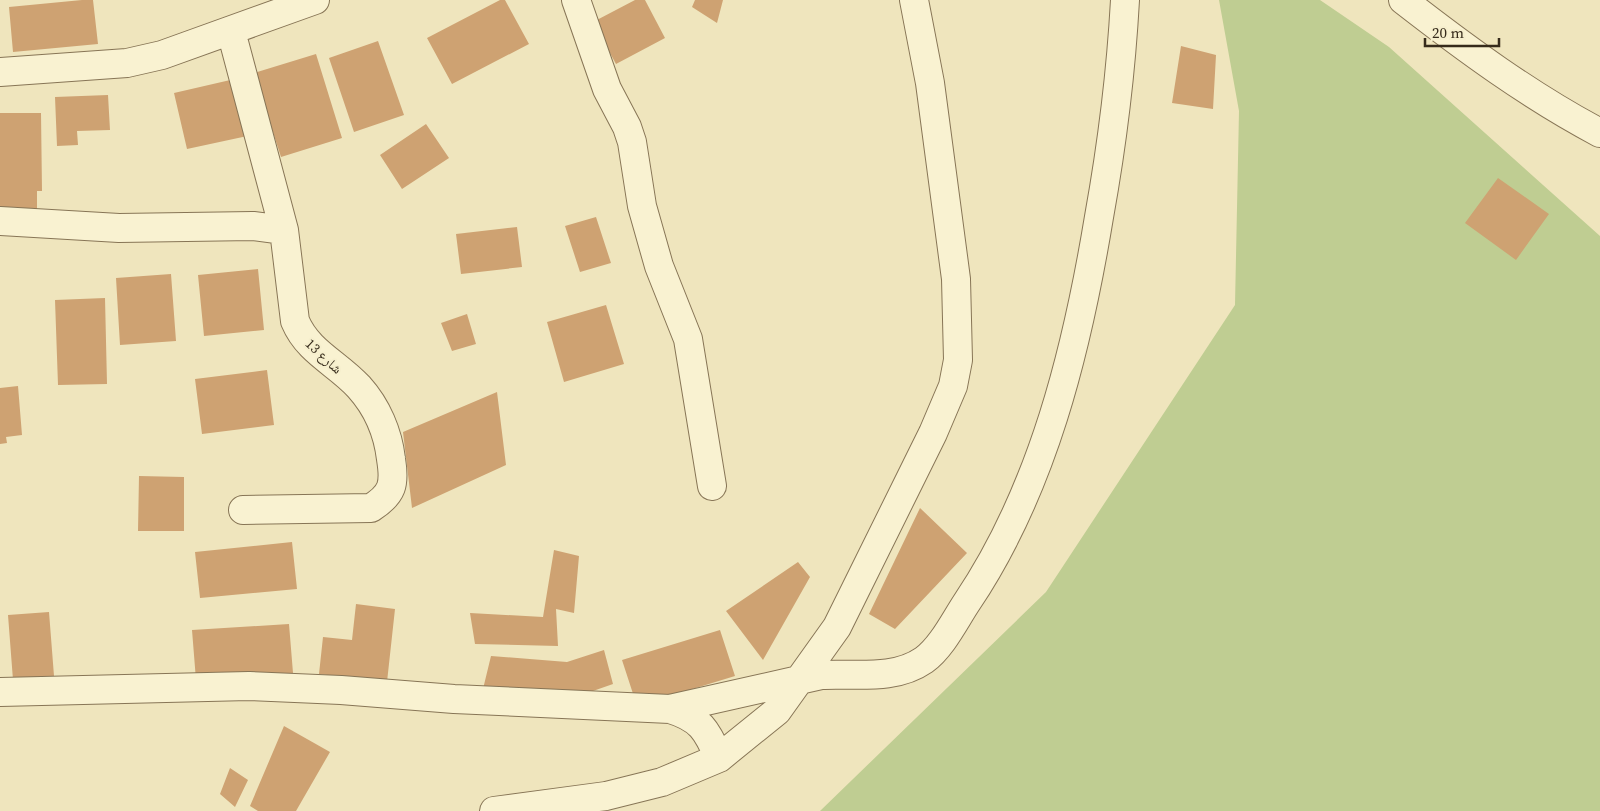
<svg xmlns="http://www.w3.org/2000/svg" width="1600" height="811" viewBox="0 0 1600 811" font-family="'Source Serif 4','Noto Naskh Arabic',serif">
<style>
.green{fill:#bfcd92}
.building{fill:#cea272}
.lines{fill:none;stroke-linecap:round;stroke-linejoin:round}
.minor-casing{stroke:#877556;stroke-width:30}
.minor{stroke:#f9f2d1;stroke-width:28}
.labels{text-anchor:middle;stroke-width:4;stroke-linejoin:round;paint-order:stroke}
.street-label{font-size:14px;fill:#362b1b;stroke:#f6efcd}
</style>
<rect width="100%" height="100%" fill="#efe5bd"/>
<path class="green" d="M 1219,0 L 1320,0 L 1389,47 L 1600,236 L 1600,811 L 820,811 L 1046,592 L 1235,305 L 1239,111 Z"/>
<path class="building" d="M 82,0 L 93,0 L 98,44 L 13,52 L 9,7 Z
M 500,0 L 505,0 L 529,44 L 452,84 L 427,38 Z
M 635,0 L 645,0 L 665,38 L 616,64 L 593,22 Z
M 695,0 L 723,0 L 717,23 L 692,7 Z
M 378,41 L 404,115 L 354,132 L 329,58 Z
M 1181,46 L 1216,55 L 1213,109 L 1172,103 Z
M 316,54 L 342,138 L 281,157 L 254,73 Z
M 239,78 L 252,135 L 187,149 L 174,93 Z
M 108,95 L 110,130 L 77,131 L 78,145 L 57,146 L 55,97 Z
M 0,113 L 41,113 L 42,191 L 37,191 L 37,216 L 0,216 Z
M 426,124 L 449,158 L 402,189 L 380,155 Z
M 1498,178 L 1549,214 L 1516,260 L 1465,223 Z
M 596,217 L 611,263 L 580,272 L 565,226 Z
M 517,227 L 522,267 L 461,274 L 456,234 Z
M 258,269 L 264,330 L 204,336 L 198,275 Z
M 171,274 L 176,341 L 120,345 L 116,278 Z
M 105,298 L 107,384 L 58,385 L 55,300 Z
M 606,305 L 624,364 L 564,382 L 547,322 Z
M 467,314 L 476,344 L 452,351 L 441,323 Z
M 267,370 L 274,425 L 202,434 L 195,379 Z
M 18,386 L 22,435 L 6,437 L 7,443 L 0,444 L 0,388 Z
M 497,392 L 506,465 L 412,508 L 403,432 Z
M 139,476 L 184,477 L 184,531 L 138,531 Z
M 920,508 L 967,553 L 895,629 L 869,614 Z
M 292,542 L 297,589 L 200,598 L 195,552 Z
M 554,550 L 579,556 L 574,613 L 556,609 L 558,646 L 475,644 L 470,613 L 543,617 Z
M 798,562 L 810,577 L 763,660 L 726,611 Z
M 356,604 L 395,609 L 387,682 L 319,674 L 323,637 L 352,640 Z
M 49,612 L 54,676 L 13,680 L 8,615 Z
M 289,624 L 293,673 L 196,680 L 192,630 Z
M 720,630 L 735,676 L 637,706 L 622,660 Z
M 604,650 L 613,684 L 570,699 L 483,689 L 491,656 L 567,662 Z
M 284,726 L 330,752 L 296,811 L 258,811 L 250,806 Z
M 230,768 L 248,780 L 235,807 L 220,794 Z"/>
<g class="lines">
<defs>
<path id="minor" d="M 576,0 L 607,89 L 627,127 L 632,142 L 642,206 L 659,266 L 688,339 L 712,486
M 1403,0 C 1466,49 1530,96 1600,133
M 231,31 L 284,230 L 295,321 C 308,352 337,363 359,387 C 377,407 388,433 391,459 C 395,484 393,494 371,508 L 243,510
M 0,72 L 127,63 L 162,55 L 315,0
M 0,221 L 119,228 L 253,226 L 284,230
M 0,692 L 249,686 L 341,690 L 454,699 L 670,709 L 821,675 C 855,673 894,681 924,660 C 942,647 955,620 967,602 C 1043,489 1077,350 1099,217 C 1112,145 1121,73 1125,0
M 670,709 C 700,718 707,730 719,758
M 494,811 L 606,796 L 662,782 L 719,758 L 777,711 L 837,627 L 933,433 L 953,386 L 958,360 L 956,279 L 930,83 L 914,0"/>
</defs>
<use href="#minor" class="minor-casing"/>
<use href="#minor" class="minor"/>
</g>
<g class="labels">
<g class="street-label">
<text transform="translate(324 356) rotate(43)" y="5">شارع 13</text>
</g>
</g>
<path d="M1425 38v8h74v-8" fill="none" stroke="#362b1b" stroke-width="2.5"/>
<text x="1432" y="38" font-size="15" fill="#362b1b" stroke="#f6efcd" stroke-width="4" paint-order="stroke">20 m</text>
</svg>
